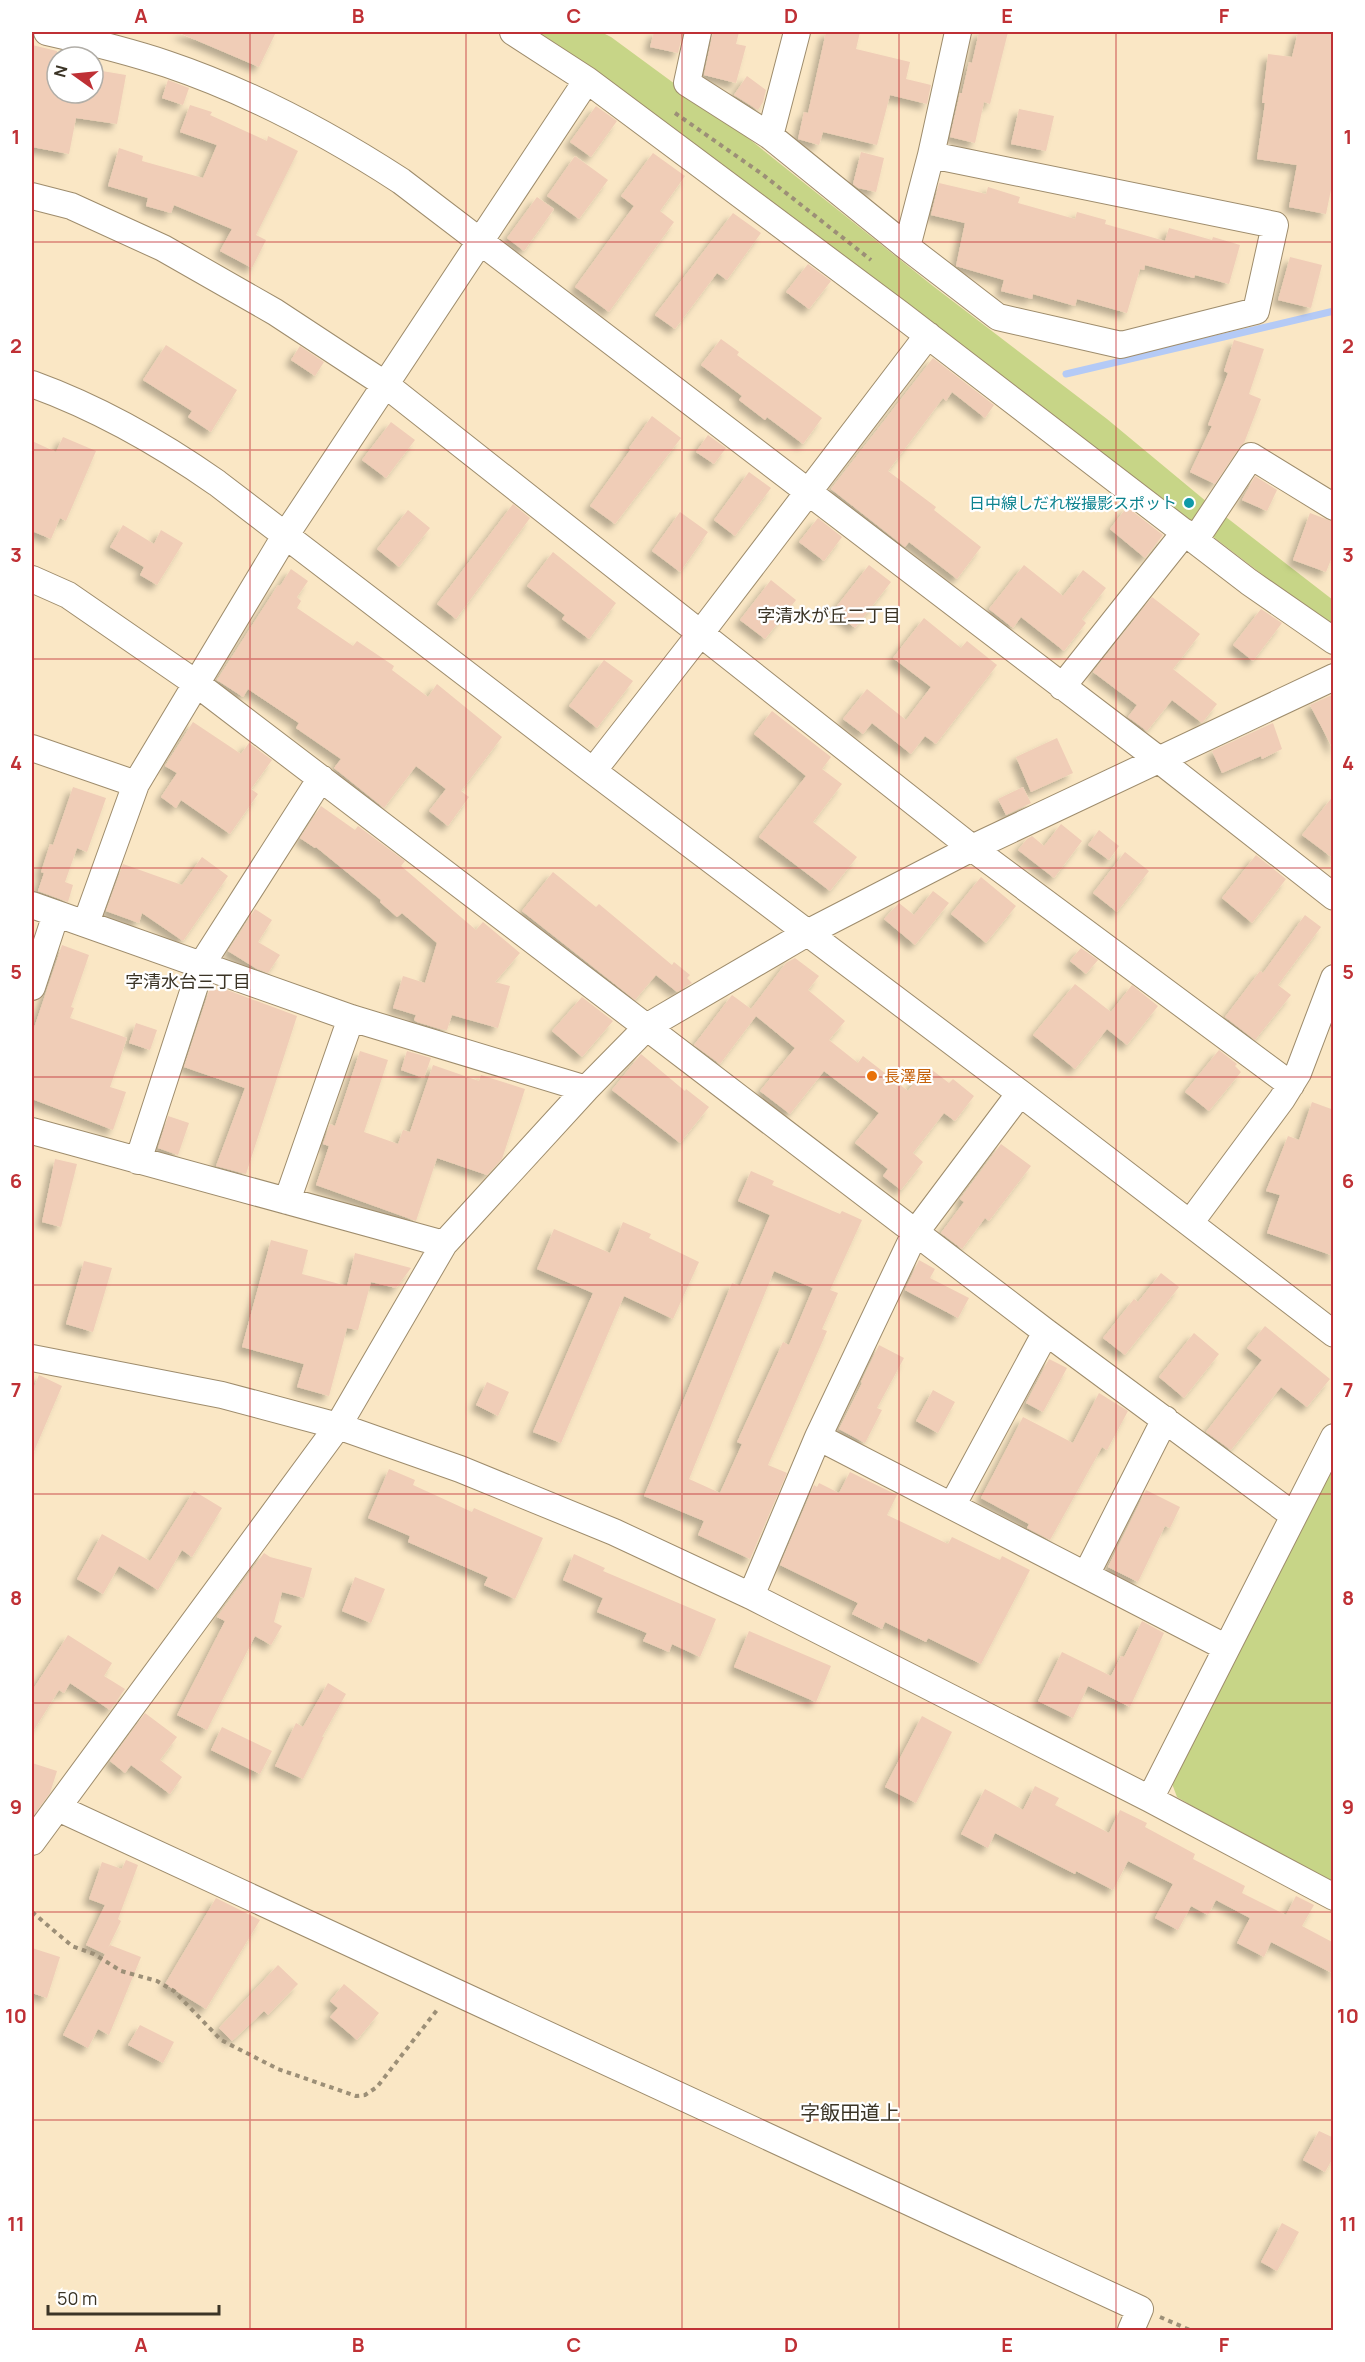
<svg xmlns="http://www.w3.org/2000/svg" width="1365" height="2362" viewBox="0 0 1365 2362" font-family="Manrope,'Noto Sans JP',sans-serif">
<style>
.green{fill:#c7d587}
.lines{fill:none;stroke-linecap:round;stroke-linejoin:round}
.stream{stroke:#b4caf6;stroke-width:7}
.building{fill:#f0cdb7;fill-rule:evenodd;filter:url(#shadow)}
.minor-casing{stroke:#9e8c6c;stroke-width:28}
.path{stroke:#9c8f77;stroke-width:4;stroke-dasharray:4.5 4.5;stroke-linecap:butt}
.minor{stroke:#fff;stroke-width:26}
.grid{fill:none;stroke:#bf3035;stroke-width:1.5;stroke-opacity:0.55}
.culture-dot{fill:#0f9aa8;stroke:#fff;stroke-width:2}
.food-dot{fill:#e8710a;stroke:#fff;stroke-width:2}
.labels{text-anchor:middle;stroke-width:4.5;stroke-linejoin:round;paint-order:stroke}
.culture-label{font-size:16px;fill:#0d838f;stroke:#fff;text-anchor:end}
.food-label{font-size:16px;fill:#c56008;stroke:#fff;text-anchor:start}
.neighbourhood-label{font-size:18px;fill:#3b3426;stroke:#fff}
.quarter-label{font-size:20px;fill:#3b3426;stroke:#fff}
.neatline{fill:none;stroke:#bf3035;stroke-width:2}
.grid-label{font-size:20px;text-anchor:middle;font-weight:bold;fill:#bf3035}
</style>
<defs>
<filter id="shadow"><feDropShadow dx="-5.5" dy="5.5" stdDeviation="3" flood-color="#0004"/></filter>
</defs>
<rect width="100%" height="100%" fill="#fae7c5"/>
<path class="green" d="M 521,32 L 601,32 L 611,37 L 743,134 L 933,286 L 1107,419 L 1213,507 L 1333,600 L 1333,629 L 1199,526 L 1196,531 Z
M 1333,1456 L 1333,1890 L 1177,1797 L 1171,1781 Z"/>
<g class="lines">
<path class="stream" d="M 1066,374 L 1334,311"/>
</g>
<path class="building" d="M 177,32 L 276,32 L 259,67 Z
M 654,32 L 683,32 L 678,53 L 650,47 Z
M 713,32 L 739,32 L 736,44 L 746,46 L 736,83 L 704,75 Z
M 826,32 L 860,32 L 856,49 L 910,62 L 906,79 L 931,85 L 927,104 L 890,95 L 877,145 L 823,132 L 819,145 L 798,139 L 804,112 L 808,113 Z
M 979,32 L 1008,32 L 990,104 L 984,102 L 975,143 L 950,137 L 960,93 L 962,93 L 969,62 L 972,63 Z
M 1298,32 L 1334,32 L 1334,175 L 1326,214 L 1289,207 L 1297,165 L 1257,159 L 1265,103 L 1262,103 L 1268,54 L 1292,57 Z
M 32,45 L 57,51 L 57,93 L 93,93 L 96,70 L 126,75 L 117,124 L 76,118 L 69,154 L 32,147 Z
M 747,76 L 766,90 L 763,102 L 758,110 L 734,95 Z
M 168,80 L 189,88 L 183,105 L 162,98 Z
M 190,105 L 212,112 L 210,115 L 267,141 L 268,136 L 298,151 L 256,235 L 266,240 L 252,268 L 220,251 L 232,229 L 174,205 L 171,213 L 146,206 L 148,198 L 108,186 L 119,148 L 143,156 L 142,161 L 203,178 L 217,145 L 180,132 Z
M 596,106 L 617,121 L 591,157 L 570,142 Z
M 1019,109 L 1054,116 L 1046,151 L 1011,144 Z
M 861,152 L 884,158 L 876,192 L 858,188 L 853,184 Z
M 653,153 L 685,176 L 660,211 L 674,222 L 609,312 L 575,287 L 634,206 L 621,196 Z
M 575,156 L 608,180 L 579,219 L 547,196 Z
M 939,183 L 986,194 L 988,187 L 1020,197 L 1018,203 L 1075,219 L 1077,212 L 1106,220 L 1105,224 L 1165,241 L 1169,228 L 1212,240 L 1213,237 L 1240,245 L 1229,284 L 1195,275 L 1194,278 L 1145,265 L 1144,270 L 1140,269 L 1127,313 L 1077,299 L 1075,306 L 1033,294 L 1032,299 L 1001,291 L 1004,280 L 956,266 L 965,223 L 931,215 Z
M 537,197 L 554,209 L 524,251 L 507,238 Z
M 733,213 L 761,233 L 727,280 L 717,273 L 675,329 L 655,315 Z
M 1290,257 L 1322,265 L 1311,308 L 1278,300 Z
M 808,264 L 831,281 L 809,309 L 786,292 Z
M 721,339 L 739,352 L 737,355 L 822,418 L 803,444 L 767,417 L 765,420 L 739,400 L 742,396 L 701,365 Z
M 1234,340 L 1264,349 L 1249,394 L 1261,399 L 1244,443 L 1239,448 L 1215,484 L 1190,472 L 1212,426 L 1208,425 L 1228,373 L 1224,371 Z
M 166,345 L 237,390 L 211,432 L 188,417 L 192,411 L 143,380 Z
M 300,346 L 324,362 L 315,376 L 291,360 Z
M 933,358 L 994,405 L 985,418 L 952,392 L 946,401 L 943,398 L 888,471 L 936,507 L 934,510 L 981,547 L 957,579 L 909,542 L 905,547 L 831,489 Z
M 652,416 L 681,438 L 615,524 L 590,506 L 631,449 L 629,448 Z
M 391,422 L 415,440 L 386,478 L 362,460 Z
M 708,435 L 726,448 L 714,464 L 696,452 Z
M 63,437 L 96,451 L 66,521 L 60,518 L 51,539 L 32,531 L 32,441 L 56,452 Z
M 749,472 L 771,488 L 735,536 L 714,520 Z
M 1255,476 L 1277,490 L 1267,511 L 1242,500 Z
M 513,504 L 530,518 L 456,619 L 437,604 Z
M 1127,507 L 1163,535 L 1145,558 L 1110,529 Z
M 408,510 L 430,528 L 399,567 L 377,549 Z
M 680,512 L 708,532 L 680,572 L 652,551 Z
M 1310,513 L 1334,522 L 1334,552 L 1326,572 L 1293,560 Z
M 818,518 L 842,537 L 824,561 L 799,542 Z
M 123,525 L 154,544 L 161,530 L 183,543 L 157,585 L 140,575 L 144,567 L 110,547 Z
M 553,552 L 616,603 L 589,639 L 562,619 L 565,615 L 527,586 Z
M 869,565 L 891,582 L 855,628 L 833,611 Z
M 1024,565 L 1063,596 L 1083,570 L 1106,588 L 1082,619 L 1086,623 L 1064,651 L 1021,617 L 1013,628 L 989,609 Z
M 291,569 L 308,581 L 297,597 L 301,601 L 297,608 L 353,646 L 357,641 L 394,666 L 392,670 L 428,697 L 437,684 L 502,737 L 461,791 L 469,797 L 448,826 L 429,811 L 446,789 L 416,766 L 384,808 L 334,768 L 341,759 L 296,728 L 299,723 L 248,689 L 243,697 L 217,680 L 278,585 L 280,586 Z
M 771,580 L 796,600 L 765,639 L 740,620 Z
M 1152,597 L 1200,634 L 1173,669 L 1217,704 L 1202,723 L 1172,700 L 1147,731 L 1128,717 L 1137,705 L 1093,672 Z
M 1261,609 L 1282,623 L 1253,661 L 1233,645 Z
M 924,618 L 961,648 L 967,641 L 997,665 L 936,744 L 925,736 L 911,754 L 872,723 L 863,734 L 843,719 L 867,689 L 906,720 L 931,687 L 893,658 Z
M 604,660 L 633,681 L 597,728 L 569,706 Z
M 1334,694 L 1334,751 L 1310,705 Z
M 772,711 L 831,757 L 822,769 L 842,784 L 813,822 L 857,857 L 830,891 L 759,837 L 806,776 L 754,734 Z
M 193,722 L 241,754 L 249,743 L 272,760 L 251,789 L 258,794 L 230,834 L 181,800 L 176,808 L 161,797 L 177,773 L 165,766 Z
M 1273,723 L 1282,749 L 1262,759 L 1261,756 L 1222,773 L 1212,751 Z
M 1057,738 L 1073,773 L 1031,792 L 1016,757 Z
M 73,787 L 106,798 L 87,852 L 77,848 L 65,882 L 73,885 L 68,902 L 38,891 L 44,873 L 41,872 L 50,844 L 53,845 Z
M 1023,787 L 1031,803 L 1006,815 L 998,799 Z
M 1334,795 L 1334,859 L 1302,835 Z
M 321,806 L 355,830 L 358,826 L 405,861 L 401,866 L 476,930 L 483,922 L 520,953 L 495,982 L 510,986 L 498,1028 L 452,1015 L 447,1030 L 440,1029 L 417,1022 L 414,1020 L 416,1015 L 393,1008 L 403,976 L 425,983 L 437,943 L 402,913 L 397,917 L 380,902 L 381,900 L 316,847 L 315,848 L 300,838 Z
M 1061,824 L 1082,841 L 1054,878 L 1018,850 L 1027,839 L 1032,836 L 1044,846 Z
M 1099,830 L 1119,846 L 1109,860 L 1088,845 Z
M 1125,852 L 1149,871 L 1117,912 L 1093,893 Z
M 1256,855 L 1286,879 L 1252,923 L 1222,898 Z
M 202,857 L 228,876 L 183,941 L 142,913 L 139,923 L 106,911 L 123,864 L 182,885 Z
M 553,872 L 596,907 L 599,904 L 672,965 L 674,962 L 690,975 L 687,978 L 692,983 L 677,992 L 656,975 L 635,1000 L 602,974 L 522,911 Z
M 981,877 L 1016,906 L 986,943 L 951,914 Z
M 933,891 L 949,903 L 915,945 L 884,919 L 899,903 L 914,915 Z
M 255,909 L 272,920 L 258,942 L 280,955 L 268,973 L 257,969 L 228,951 Z
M 1305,915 L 1321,927 L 1278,985 L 1291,995 L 1255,1040 L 1225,1017 L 1260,971 L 1263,973 Z
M 62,945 L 89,955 L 71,1007 L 74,1008 L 70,1018 L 127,1038 L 110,1087 L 126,1092 L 113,1130 L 32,1099 L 32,1034 Z
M 1081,948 L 1098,960 L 1086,974 L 1070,961 Z
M 795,958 L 819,976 L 808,990 L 845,1021 L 829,1040 L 858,1063 L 863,1056 L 908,1091 L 927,1066 L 949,1083 L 953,1079 L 974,1096 L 955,1121 L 944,1113 L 913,1153 L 923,1162 L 901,1190 L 883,1176 L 888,1169 L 855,1143 L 879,1113 L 824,1071 L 790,1114 L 760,1091 L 795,1048 L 756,1016 L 720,1064 L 694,1045 L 732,995 L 751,1009 L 786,963 Z
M 1075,984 L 1111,1012 L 1132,985 L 1158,1006 L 1127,1045 L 1107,1029 L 1075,1069 L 1033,1035 Z
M 210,988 L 221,991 L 222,988 L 297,1016 L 246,1174 L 216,1166 L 245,1088 L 184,1067 Z
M 582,997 L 613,1021 L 582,1057 L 552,1031 Z
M 136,1023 L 157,1030 L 150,1050 L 129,1043 Z
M 1219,1050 L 1237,1064 L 1235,1066 L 1241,1072 L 1209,1111 L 1185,1092 Z
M 360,1051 L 388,1060 L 364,1132 L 398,1144 L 403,1130 L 410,1132 L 433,1065 L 479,1081 L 481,1075 L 525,1089 L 502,1159 L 487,1175 L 437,1158 L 416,1221 L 316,1185 L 329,1146 L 323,1144 L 330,1124 L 335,1126 Z
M 407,1051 L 431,1058 L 424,1078 L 401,1070 Z
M 641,1054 L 685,1091 L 686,1089 L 709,1107 L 680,1143 L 612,1090 Z
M 1312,1102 L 1334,1110 L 1334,1256 L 1267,1233 L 1280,1195 L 1266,1191 L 1288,1136 L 1299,1140 Z
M 168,1116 L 189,1123 L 178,1155 L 158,1148 Z
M 1001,1144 L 1031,1166 L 989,1221 L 985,1218 L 962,1249 L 941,1233 L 964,1202 L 960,1199 Z
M 55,1159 L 77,1164 L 61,1227 L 42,1222 Z
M 751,1171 L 774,1181 L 772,1185 L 840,1214 L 842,1211 L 862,1220 L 830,1290 L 838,1293 L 822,1329 L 827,1331 L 768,1465 L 787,1473 L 750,1559 L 698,1535 L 704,1521 L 644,1496 L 732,1283 L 740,1286 L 770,1215 L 738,1201 ZM 774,1271 L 813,1288 L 789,1345 L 783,1342 L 737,1442 L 742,1444 L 720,1493 L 689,1479 Z
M 623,1222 L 651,1234 L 649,1238 L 699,1262 L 673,1319 L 624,1296 L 561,1443 L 533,1432 L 593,1293 L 537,1269 L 554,1229 L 610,1253 Z
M 271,1240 L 308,1250 L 302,1274 L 347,1286 L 355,1253 L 411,1268 L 396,1288 L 371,1282 L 358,1330 L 347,1328 L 329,1396 L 297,1387 L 304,1364 L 242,1347 Z
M 919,1260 L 935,1269 L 930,1278 L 969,1298 L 958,1318 L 905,1290 Z
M 84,1261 L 112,1268 L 93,1332 L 66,1324 Z
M 1161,1273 L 1179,1287 L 1125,1355 L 1103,1338 L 1134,1299 L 1138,1302 Z
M 1265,1326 L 1330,1379 L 1307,1407 L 1281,1387 L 1231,1450 L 1206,1432 L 1262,1360 L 1247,1348 Z
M 1194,1333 L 1219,1354 L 1184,1398 L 1159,1377 Z
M 879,1345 L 904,1358 L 877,1408 L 882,1410 L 865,1443 L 839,1429 L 862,1383 L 861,1382 Z
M 1049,1359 L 1067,1368 L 1043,1412 L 1026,1403 Z
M 39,1375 L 62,1386 L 32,1456 L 32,1392 Z
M 487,1382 L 509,1392 L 498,1416 L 476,1405 Z
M 933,1390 L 955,1402 L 938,1433 L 916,1421 Z
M 1099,1393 L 1128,1411 L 1107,1450 L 1102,1447 L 1050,1540 L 1027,1528 L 1029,1524 L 981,1498 L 1023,1417 L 1073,1443 Z
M 389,1469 L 415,1480 L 413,1485 L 472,1512 L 474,1508 L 543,1538 L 515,1599 L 484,1585 L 488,1577 L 408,1542 L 410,1536 L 368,1518 Z
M 850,1472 L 897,1495 L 887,1515 L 948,1544 L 952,1537 L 1000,1560 L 1002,1556 L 1030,1570 L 981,1664 L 928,1638 L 926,1642 L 885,1622 L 882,1629 L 852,1614 L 858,1603 L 780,1565 L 814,1485 L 817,1487 L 819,1483 L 839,1493 Z
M 1146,1490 L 1180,1507 L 1170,1528 L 1165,1526 L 1138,1582 L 1108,1567 Z
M 194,1491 L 222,1508 L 192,1557 L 182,1550 L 158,1590 L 119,1566 L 103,1594 L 77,1579 L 102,1534 L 150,1561 Z
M 264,1553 L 270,1557 L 312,1568 L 304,1598 L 282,1592 L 274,1622 L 282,1626 L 271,1645 L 255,1636 L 207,1730 L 177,1715 L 225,1621 L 217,1617 Z
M 574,1554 L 605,1568 L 603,1571 L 716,1619 L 700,1657 L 672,1644 L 669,1652 L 643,1641 L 647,1633 L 597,1612 L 603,1598 L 563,1580 Z
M 355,1577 L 385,1589 L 371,1623 L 342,1611 Z
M 1142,1621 L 1164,1633 L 1130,1707 L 1088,1686 L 1073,1718 L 1038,1701 L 1062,1652 L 1111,1676 L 1121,1656 L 1124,1657 Z
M 749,1631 L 831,1666 L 816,1702 L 734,1667 Z
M 68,1635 L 112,1663 L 104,1676 L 125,1689 L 110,1710 L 70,1683 L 64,1693 L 59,1690 L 32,1733 L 32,1691 Z
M 328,1683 L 346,1694 L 322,1737 L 324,1737 L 303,1779 L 275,1766 L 296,1723 L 303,1727 Z
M 145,1713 L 177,1737 L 160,1760 L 182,1777 L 170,1794 L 131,1765 L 125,1773 L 110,1761 Z
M 922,1716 L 952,1732 L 916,1803 L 885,1787 Z
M 222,1727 L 272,1751 L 260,1774 L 211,1750 Z
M 32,1763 L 57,1771 L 50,1793 L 32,1817 Z
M 1035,1786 L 1059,1798 L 1055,1805 L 1109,1833 L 1120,1810 L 1147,1823 L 1145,1827 L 1195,1854 L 1193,1859 L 1245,1886 L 1242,1893 L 1286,1915 L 1296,1896 L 1314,1905 L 1302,1926 L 1334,1943 L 1334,1974 L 1271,1942 L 1264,1957 L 1237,1943 L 1250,1918 L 1216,1900 L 1208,1915 L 1191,1906 L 1178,1930 L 1155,1918 L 1173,1884 L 1128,1861 L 1113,1890 L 1076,1871 L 1075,1874 L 995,1833 L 988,1848 L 961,1834 L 985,1789 L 1023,1810 Z
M 126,1860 L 138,1865 L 118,1919 L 121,1921 L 108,1948 L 110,1945 L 141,1957 L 109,2035 L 98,2029 L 88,2048 L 63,2035 L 105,1954 L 86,1945 L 105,1905 L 89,1899 L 102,1862 L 122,1869 Z
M 216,1898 L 260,1920 L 206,2009 L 165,1984 Z
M 32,1948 L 60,1957 L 47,1998 L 32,1993 Z
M 278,1965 L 298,1984 L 268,2015 L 264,2011 L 232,2041 L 219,2028 Z
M 344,1984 L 379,2013 L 357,2040 L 330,2017 L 338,2008 L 330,2001 Z
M 140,2025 L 174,2042 L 163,2063 L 128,2045 Z
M 1319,2131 L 1334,2138 L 1334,2156 L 1325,2172 L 1303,2160 Z
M 1282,2223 L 1299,2232 L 1277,2271 L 1261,2262 Z"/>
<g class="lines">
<defs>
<path id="minor" d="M 47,32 C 87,41 128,51 167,64 C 250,92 327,133 401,181 L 1158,759 L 1334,897
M 513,32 L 587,80 L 900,314 L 1249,582 L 1334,641
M 698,32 L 687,83 L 770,136 L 907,247 L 998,317 L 1121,345 L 1256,311 L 1275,225 L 931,155
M 770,136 L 797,32
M 32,196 L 71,206 L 163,248 L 275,312 L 386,385 L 972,848 L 1291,1085
M 907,247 L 931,155 L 958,32
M 32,384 C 98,408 160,443 217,483 L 593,771 L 1020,1093 L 1334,1334
M 1195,540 L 1251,456 L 1334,507
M 32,579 L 68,595 L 197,684 L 1046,1332 L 1293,1515
M 1062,687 L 1185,532
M 32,748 L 136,784 L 285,536 L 587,80
M 593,771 L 700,634 L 928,335
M 32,905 L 351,1018 L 586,1089
M 86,923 L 136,784
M 32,987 L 56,914
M 32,1131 L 444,1244
M 138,1161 L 202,964 L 321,778
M 287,1201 L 351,1018
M 1190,1223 L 1282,1099 L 1298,1073 L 1334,978
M 32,1358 L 222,1395 L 338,1426 L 460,1469 L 614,1532 L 751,1596 L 1150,1799 L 1334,1897
M 818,1437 L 1225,1647
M 952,1506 L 1046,1332
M 1086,1575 L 1165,1419
M 751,1596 L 818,1437 L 915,1233 L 1020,1093
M 1150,1799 L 1334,1437
M 58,1808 L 1140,2309 L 1131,2330
M 32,1842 L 338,1426 L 444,1244 L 586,1089 L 648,1026 L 809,932 L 972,848 L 1334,677"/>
</defs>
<use href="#minor" class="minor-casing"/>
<path class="path" d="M 675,113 L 762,174 L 871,260
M 32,1912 L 72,1946 L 94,1954 L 121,1971 L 157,1981 L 174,1991 L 221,2040 L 278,2069 L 356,2096 L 365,2095 L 377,2087 L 437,2010
M 1160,2317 L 1190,2330"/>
<use href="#minor" class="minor"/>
</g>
<path class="grid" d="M 250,32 L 250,2330M 466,32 L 466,2330M 682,32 L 682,2330M 899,32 L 899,2330M 1116,32 L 1116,2330M 32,242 L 1334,242M 32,450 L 1334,450M 32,659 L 1334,659M 32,868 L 1334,868M 32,1077 L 1334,1077M 32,1285 L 1334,1285M 32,1494 L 1334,1494M 32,1703 L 1334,1703M 32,1912 L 1334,1912M 32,2120 L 1334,2120"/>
<circle class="culture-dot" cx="1189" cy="503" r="6"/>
<circle class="food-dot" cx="872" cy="1076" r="6"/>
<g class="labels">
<g class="culture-label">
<text x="1177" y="509">日中線しだれ桜撮影スポット</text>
</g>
<g class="food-label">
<text x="884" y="1082">長澤屋</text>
</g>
<g class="neighbourhood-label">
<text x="829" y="622">字清水が丘二丁目</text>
<text x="188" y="988">字清水台三丁目</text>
</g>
<g class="quarter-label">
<text x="850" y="2120">字飯田道上</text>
</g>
</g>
<rect width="1365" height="2362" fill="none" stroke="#ffffff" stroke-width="66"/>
<g transform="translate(75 75) rotate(285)"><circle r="28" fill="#ffffff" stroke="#b1aea8" stroke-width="1.5"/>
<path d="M0-4.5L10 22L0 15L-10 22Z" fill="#bf3035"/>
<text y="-9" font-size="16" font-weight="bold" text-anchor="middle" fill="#3b3426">N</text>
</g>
<path d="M48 2305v9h171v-9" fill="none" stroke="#3b3426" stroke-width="3"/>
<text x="57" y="2305" font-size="18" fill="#3b3426" stroke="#ffffff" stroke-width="4.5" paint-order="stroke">50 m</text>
<rect x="33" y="33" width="1299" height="2296" class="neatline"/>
<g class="grid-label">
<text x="141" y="23">A</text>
<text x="358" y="23">B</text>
<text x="574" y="23">C</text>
<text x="791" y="23">D</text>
<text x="1007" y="23">E</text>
<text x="1224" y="23">F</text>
<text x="16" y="144">1</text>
<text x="1348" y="144">1</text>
<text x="16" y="353">2</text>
<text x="1348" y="353">2</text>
<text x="16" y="562">3</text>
<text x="1348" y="562">3</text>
<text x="16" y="770">4</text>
<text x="1348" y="770">4</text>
<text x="16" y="979">5</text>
<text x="1348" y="979">5</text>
<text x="16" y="1188">6</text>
<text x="1348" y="1188">6</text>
<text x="16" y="1397">7</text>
<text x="1348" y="1397">7</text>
<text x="16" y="1605">8</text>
<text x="1348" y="1605">8</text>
<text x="16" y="1814">9</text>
<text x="1348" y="1814">9</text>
<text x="16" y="2023">10</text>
<text x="1348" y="2023">10</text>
<text x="16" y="2231">11</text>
<text x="1348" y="2231">11</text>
<text x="141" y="2352">A</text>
<text x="358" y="2352">B</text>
<text x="574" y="2352">C</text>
<text x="791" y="2352">D</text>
<text x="1007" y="2352">E</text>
<text x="1224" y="2352">F</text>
</g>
</svg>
